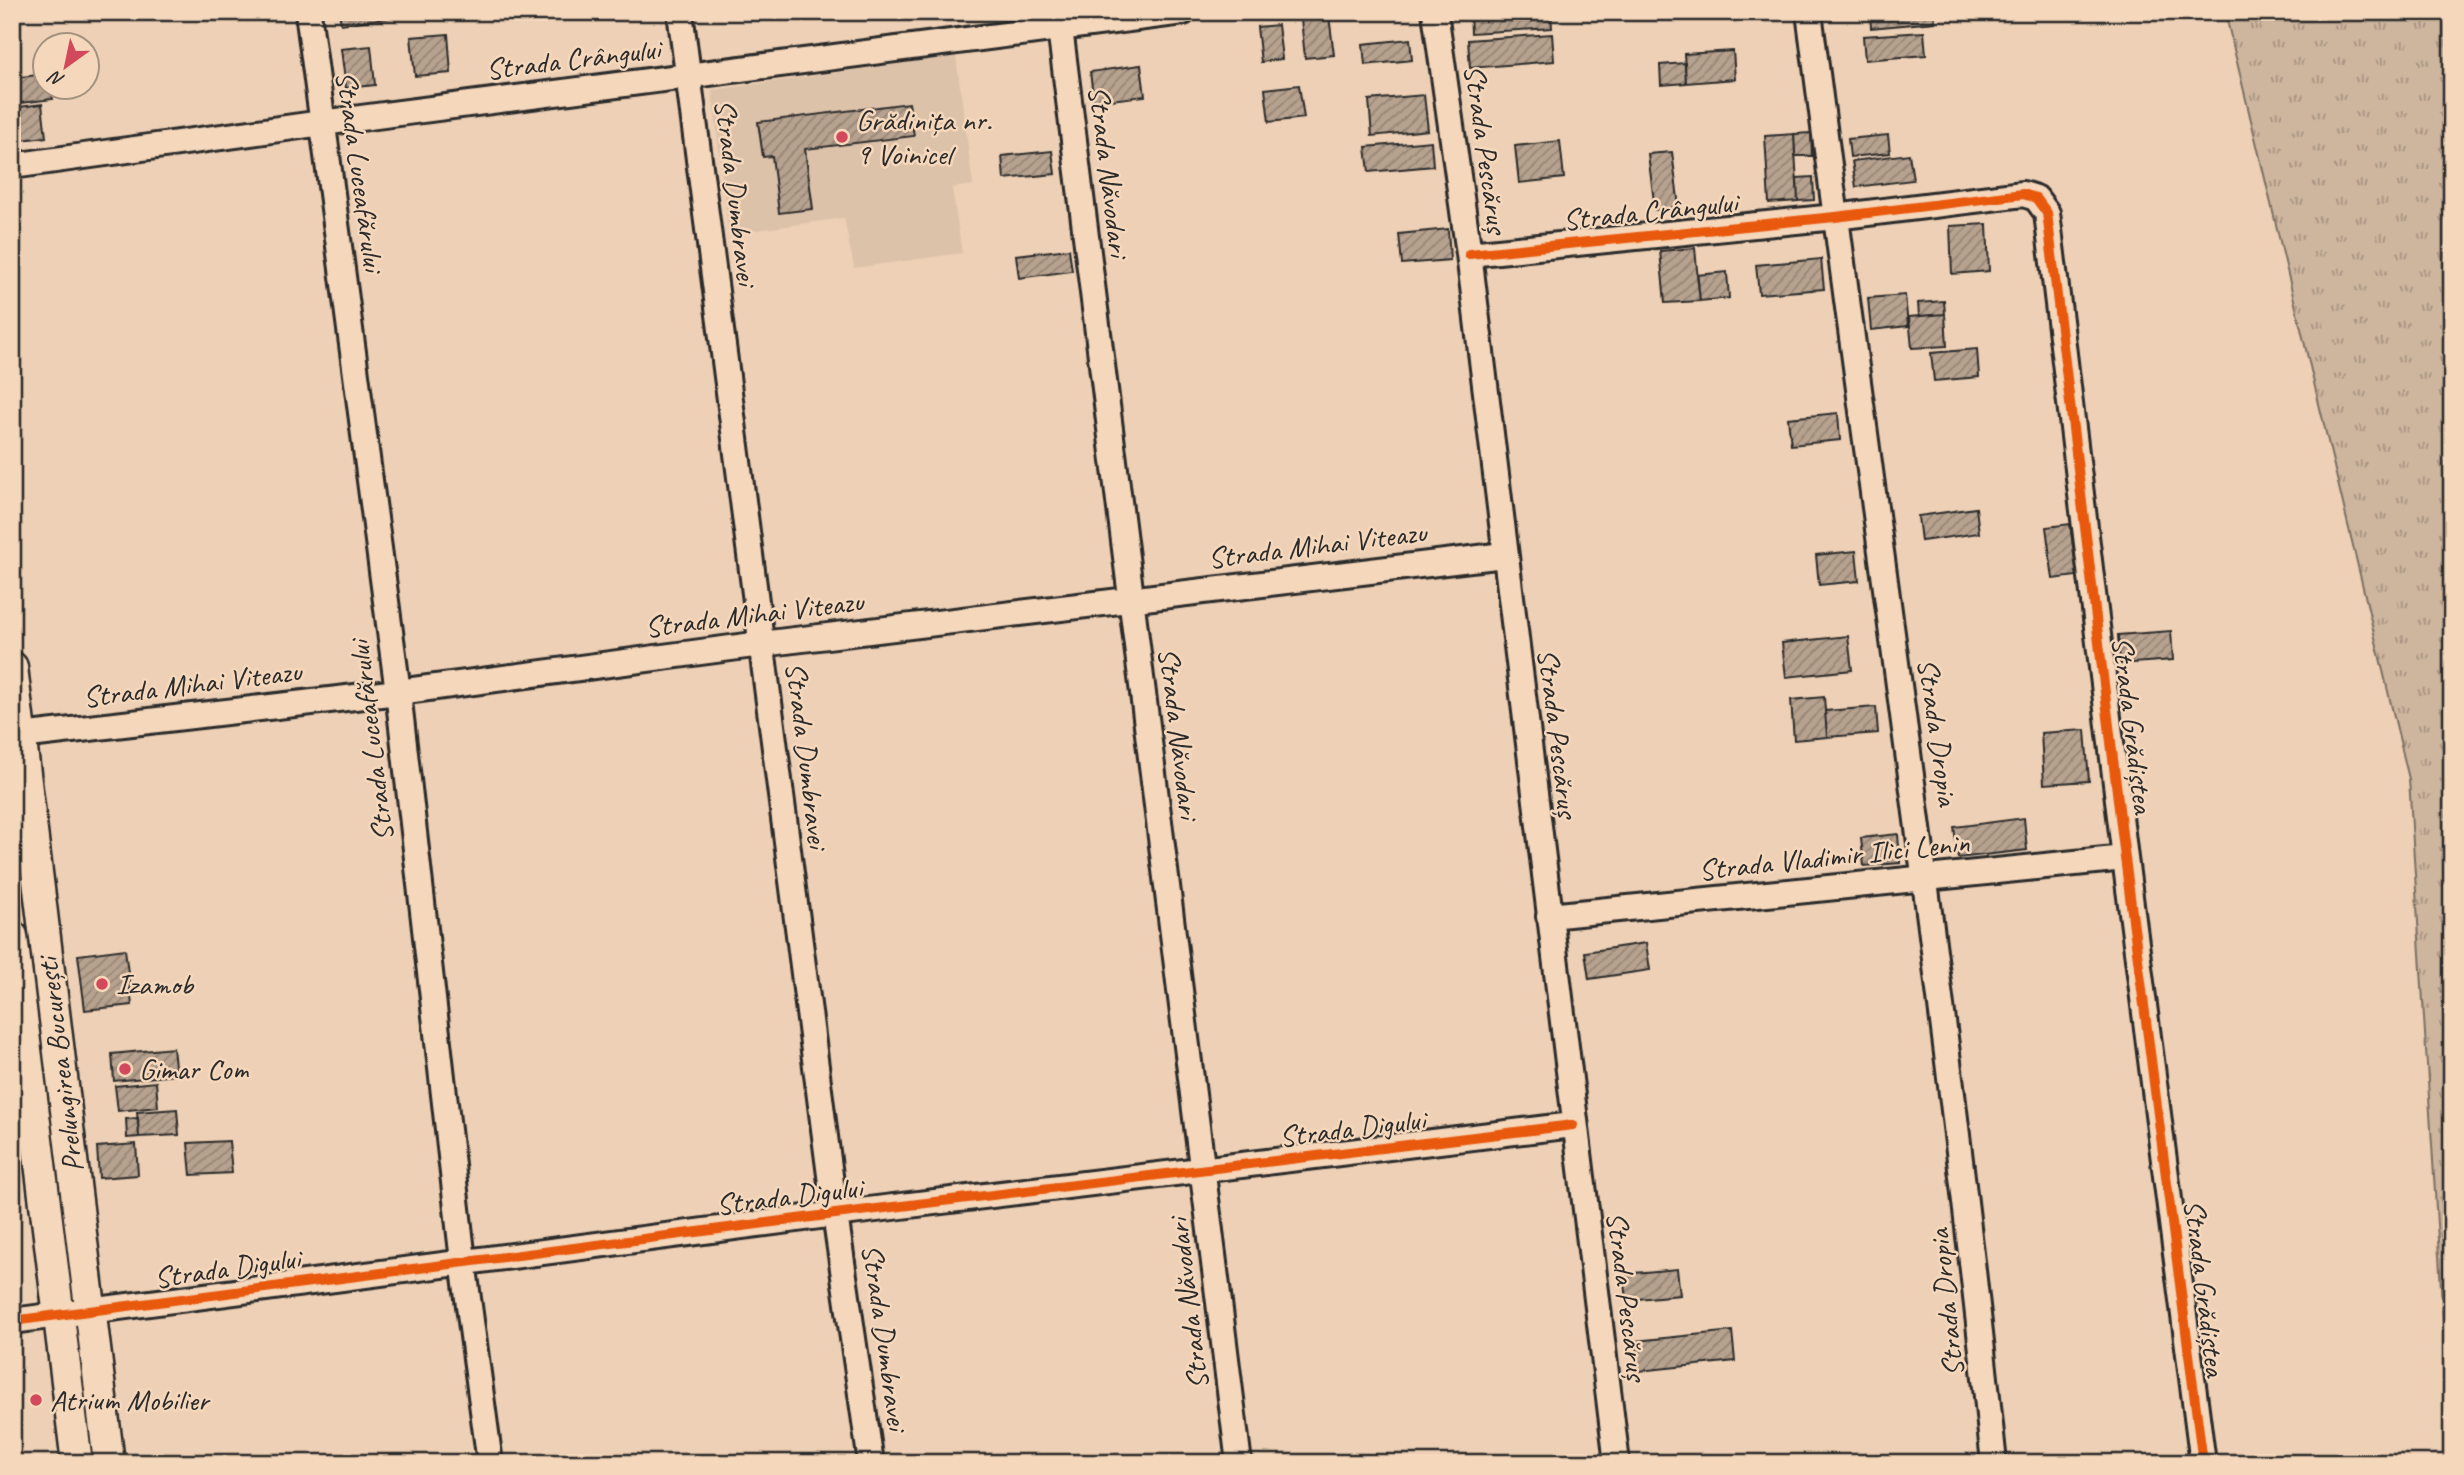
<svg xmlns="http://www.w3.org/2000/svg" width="2464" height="1475" viewBox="0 0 2464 1475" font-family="Caveat,sans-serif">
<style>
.built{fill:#ddc2aa}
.grass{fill:url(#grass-tufts);stroke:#7c7064;stroke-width:2}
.building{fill:url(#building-hatch);stroke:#2b2b2b;stroke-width:2}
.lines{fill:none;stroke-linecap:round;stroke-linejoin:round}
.minor-casing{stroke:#2b2b2b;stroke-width:30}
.major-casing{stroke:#2b2b2b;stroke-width:35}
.minor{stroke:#f5d7bb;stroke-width:24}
.major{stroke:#f5d7bb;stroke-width:30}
.cycleway-casing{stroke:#f5d7bb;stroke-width:15}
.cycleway{stroke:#e8590c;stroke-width:10}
.poi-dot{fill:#d1495b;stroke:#f5d7bb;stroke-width:2.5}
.labels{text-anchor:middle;stroke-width:5;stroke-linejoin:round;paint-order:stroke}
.street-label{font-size:30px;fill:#2b2b2b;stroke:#f5d7bb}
.poi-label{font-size:30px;fill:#2b2b2b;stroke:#f5d7bb;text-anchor:start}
</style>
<defs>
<pattern id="grass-tufts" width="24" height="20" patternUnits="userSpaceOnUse" patternTransform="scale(1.75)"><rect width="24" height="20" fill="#cdb59e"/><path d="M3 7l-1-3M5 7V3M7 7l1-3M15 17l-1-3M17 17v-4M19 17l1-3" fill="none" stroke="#a79381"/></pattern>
<pattern id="building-hatch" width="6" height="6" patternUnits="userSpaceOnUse" patternTransform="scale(1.75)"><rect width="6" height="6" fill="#b7a28f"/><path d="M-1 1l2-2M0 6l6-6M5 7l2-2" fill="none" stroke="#958475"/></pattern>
</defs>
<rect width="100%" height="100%" fill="#edd0b5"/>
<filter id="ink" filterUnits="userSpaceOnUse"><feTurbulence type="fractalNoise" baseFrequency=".0143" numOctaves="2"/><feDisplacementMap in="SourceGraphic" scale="14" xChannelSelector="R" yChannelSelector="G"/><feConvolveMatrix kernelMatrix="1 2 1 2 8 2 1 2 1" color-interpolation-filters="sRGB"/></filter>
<g filter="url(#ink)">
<path class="built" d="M 956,56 L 973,185 L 952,188 L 962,253 L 854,268 L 844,218 L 729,234 L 712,90 Z"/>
<path class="grass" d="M 2225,12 L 2452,12 L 2452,1463 L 2409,779 Z"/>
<path class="building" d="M 339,12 L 404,12 L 404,16 L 341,24 Z
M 1470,12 L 1551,12 L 1552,28 L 1471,33 Z
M 1870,12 L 1934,12 L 1935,22 L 1871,28 Z
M 1329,16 L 1334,55 L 1305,58 L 1301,19 Z
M 1278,25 L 1282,59 L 1261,62 L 1257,27 Z
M 1924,32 L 1926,55 L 1865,60 L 1863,36 Z
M 448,34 L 451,73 L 415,76 L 411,37 Z
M 1552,34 L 1554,61 L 1470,68 L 1468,40 Z
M 1410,39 L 1412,60 L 1365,65 L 1363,44 Z
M 371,46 L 375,85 L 346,88 L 341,49 Z
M 1733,51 L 1735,79 L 1686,83 L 1684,54 Z
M 1685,63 L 1686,83 L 1661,85 L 1660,65 Z
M 1141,65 L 1145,96 L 1094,102 L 1090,72 Z
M 46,74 L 46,88 L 51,88 L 53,99 L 12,104 L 12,78 Z
M 1299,85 L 1304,118 L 1269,122 L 1265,89 Z
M 1424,95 L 1428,130 L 1372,136 L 1369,100 Z
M 909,103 L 914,136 L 805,149 L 813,209 L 779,213 L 772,156 L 763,157 L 758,122 Z
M 42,104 L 46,137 L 12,141 L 12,108 Z
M 1811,133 L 1812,156 L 1795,156 L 1794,134 Z
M 1794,134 L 1798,201 L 1769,203 L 1765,136 Z
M 1888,135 L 1890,153 L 1850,157 L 1848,139 Z
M 1431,141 L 1433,166 L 1369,172 L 1366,147 Z
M 1560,141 L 1564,178 L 1519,183 L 1515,146 Z
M 1052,151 L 1055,174 L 1004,179 L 1002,156 Z
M 1672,152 L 1679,207 L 1655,210 L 1648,154 Z
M 1909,154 L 1913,180 L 1856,187 L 1852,161 Z
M 1813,177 L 1814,200 L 1798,201 L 1797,178 Z
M 1987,224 L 1989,271 L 1952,274 L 1950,226 Z
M 1448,229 L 1450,260 L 1402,264 L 1399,234 Z
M 1695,248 L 1700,301 L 1665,303 L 1660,251 Z
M 1069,249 L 1072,271 L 1019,278 L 1016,255 Z
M 1821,259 L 1824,289 L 1759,294 L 1756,265 Z
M 1727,272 L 1729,298 L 1700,301 L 1697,275 Z
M 1905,295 L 1908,326 L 1871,330 L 1868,298 Z
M 1944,301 L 1945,314 L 1919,316 L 1918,303 Z
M 1945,314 L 1947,346 L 1912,348 L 1909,317 Z
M 1977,349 L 1979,377 L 1934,381 L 1931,353 Z
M 1838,413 L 1840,440 L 1791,445 L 1788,418 Z
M 1976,508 L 1979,533 L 1921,541 L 1918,516 Z
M 2070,524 L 2077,576 L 2053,579 L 2046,527 Z
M 1856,551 L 1859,581 L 1819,585 L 1816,555 Z
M 2171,631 L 2173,660 L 2120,664 L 2118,635 Z
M 1848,636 L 1852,670 L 1786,677 L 1782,643 Z
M 1824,697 L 1827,737 L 1794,740 L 1791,700 Z
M 1876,707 L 1878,733 L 1827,737 L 1825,711 Z
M 2085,730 L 2089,781 L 2044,784 L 2041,733 Z
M 2024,818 L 2027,850 L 1958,858 L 1954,827 Z
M 1898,834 L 1900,863 L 1864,866 L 1861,838 Z
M 1646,943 L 1650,970 L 1589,979 L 1585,952 Z
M 125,949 L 132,1005 L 85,1010 L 78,955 Z
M 173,1048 L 176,1075 L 114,1081 L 112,1054 Z
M 156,1082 L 158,1107 L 118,1111 L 115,1086 Z
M 177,1109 L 179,1135 L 139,1137 L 137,1112 Z
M 138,1118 L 139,1137 L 127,1138 L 126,1119 Z
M 229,1141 L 232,1173 L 191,1175 L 188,1143 Z
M 136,1144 L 138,1175 L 99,1178 L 97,1147 Z
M 1677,1269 L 1680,1295 L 1627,1300 L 1624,1274 Z
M 1732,1331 L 1735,1361 L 1639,1371 L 1636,1341 Z"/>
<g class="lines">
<defs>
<path id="minor" d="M 308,12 L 398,692 L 463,1261 L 490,1463
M 680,12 L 835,1214 L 871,1463
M 1058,12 L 1239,1463
M 1435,12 L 1469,254 L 1617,1463
M 1809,12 C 1871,496 1944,978 1994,1463
M 12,166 L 322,123 L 1183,12
M 1469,254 L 1835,217 L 2023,194 L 2036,198 L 2047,213 L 2125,858 L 2203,1463
M 12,737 L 398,692 L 761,644 L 1504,555
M 1549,916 L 2125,858
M 12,1321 L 835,1214 L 1573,1125"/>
<path id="major" d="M 12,667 L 109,1463
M 12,936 L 77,1463"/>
</defs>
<use href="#minor" class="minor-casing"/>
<use href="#major" class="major-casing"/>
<use href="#minor" class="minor"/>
<use href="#major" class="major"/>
<defs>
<path id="cycleway" d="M 1469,254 L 1835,217 L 2023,194 L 2036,198 L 2047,213 L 2125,858 L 2203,1463
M 12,1321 L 835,1214 L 1573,1125"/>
</defs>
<use href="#cycleway" class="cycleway-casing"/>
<use href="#cycleway" class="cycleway"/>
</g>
</g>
<g class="poi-dot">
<circle cx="842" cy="137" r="7"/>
<circle cx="102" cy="984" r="7"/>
<circle cx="125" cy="1069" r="7"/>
<circle cx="36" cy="1400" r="7"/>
</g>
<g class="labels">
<g class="street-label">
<text transform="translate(573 59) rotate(-7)" y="10">Strada Crângului</text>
<text transform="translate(1486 149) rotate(82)" y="10">Strada Pescăruș</text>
<text transform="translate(360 171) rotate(82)" y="10">Strada Luceafărului</text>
<text transform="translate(1109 171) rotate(83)" y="10">Strada Năvodari</text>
<text transform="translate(736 192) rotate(83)" y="10">Strada Dumbravei</text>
<text transform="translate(1650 211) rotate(-6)" y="10">Strada Crângului</text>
<text transform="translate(1317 545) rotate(-7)" y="10">Strada Mihai Viteazu</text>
<text transform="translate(754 614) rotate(-7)" y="10">Strada Mihai Viteazu</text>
<text transform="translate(192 684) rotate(-7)" y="10">Strada Mihai Viteazu</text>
<text transform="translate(2133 725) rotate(83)" y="10">Strada Grădiștea</text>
<text transform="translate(1938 732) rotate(82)" y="10">Strada Dropia</text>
<text transform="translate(1179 733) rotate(83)" y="10">Strada Năvodari</text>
<text transform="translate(1558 733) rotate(83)" y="10">Strada Pescăruș</text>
<text transform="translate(371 741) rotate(-97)" y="10">Strada Luceafărului</text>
<text transform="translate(807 755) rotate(83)" y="10">Strada Dumbravei</text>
<text transform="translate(1834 856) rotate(-6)" y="10">Strada Vladimir Ilici Lenin</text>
<text transform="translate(60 1065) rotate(-97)" y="10">Prelungirea București</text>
<text transform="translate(1352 1128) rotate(-7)" y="10">Strada Digului</text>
<text transform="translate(789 1196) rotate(-7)" y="10">Strada Digului</text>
<text transform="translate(227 1268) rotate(-8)" y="10">Strada Digului</text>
<text transform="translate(2205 1288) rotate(83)" y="10">Strada Grădiștea</text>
<text transform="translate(1627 1296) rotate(83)" y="10">Strada Pescăruș</text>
<text transform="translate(1946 1303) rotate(-96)" y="10">Strada Dropia</text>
<text transform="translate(1188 1304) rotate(-97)" y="10">Strada Năvodari</text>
<text transform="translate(885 1337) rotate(82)" y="10">Strada Dumbravei</text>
</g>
<g class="poi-label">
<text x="856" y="130">Grădinița nr.<tspan x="856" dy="34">9 Voinicel</tspan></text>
<text x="116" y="994">Izamob</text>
<text x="139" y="1079">Gimar Com</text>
<text x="50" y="1410">Atrium Mobilier</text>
</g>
</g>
<rect width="2464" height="1475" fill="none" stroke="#f5d7bb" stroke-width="42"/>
<rect x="21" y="21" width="2422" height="1433" fill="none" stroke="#2b2b2b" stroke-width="2.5" filter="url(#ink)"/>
<g transform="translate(66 66) rotate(213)"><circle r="33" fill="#f5d7bb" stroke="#a49281" stroke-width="2"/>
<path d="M0-5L12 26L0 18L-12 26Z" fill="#d1495b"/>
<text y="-10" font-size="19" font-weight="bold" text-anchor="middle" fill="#2b2b2b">N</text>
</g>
</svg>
